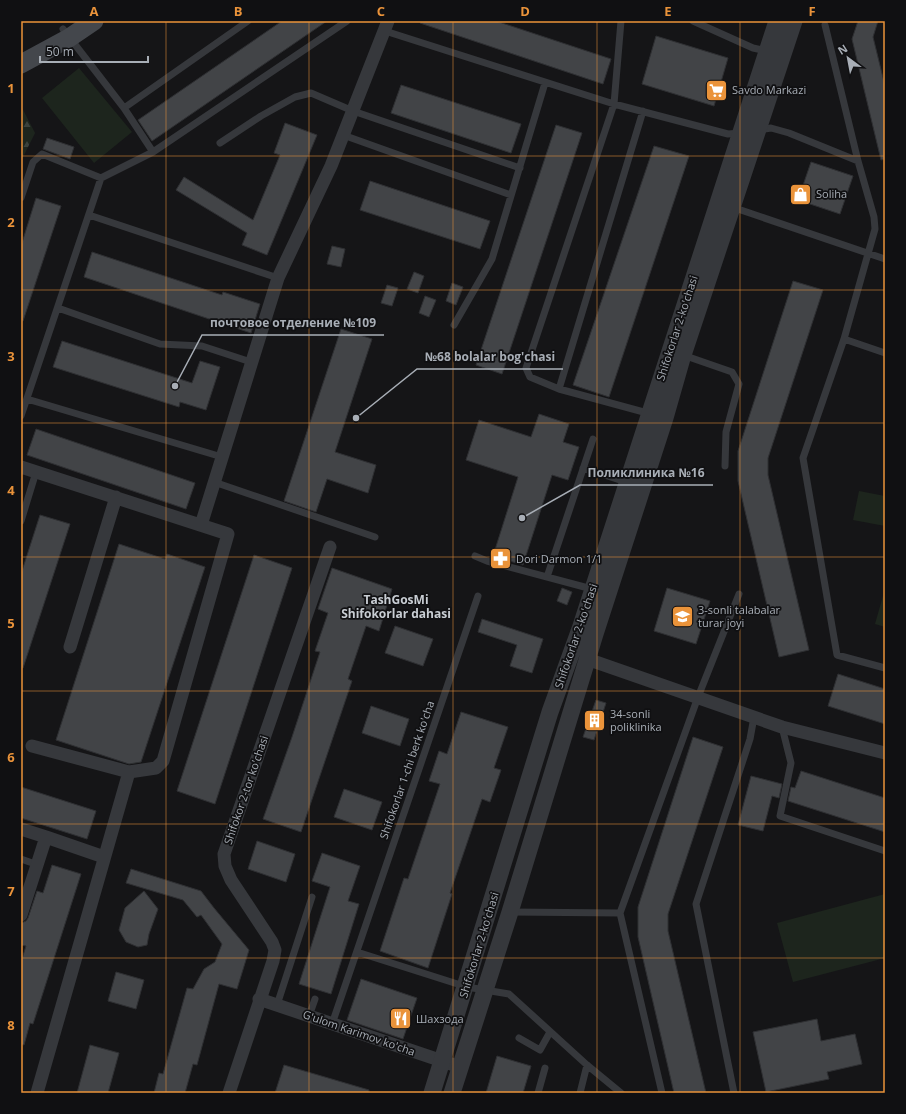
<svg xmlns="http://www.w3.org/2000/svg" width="906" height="1114" viewBox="0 0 906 1114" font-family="'Open Sans',sans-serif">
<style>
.forest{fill:url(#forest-firs)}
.park{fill:#1d251d}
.building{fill:#424447;stroke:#2f3033}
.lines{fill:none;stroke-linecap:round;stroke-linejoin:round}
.service{stroke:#36383c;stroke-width:7}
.minor{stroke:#36383c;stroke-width:13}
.tertiary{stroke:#36383c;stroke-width:17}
.secondary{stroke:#44474c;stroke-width:19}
.grid{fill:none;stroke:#ea933a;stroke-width:1;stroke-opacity:0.55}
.labels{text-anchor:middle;stroke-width:3.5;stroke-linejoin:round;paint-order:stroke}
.poi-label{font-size:11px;fill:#a8aeb6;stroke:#101012;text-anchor:start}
.street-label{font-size:11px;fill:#a8aeb6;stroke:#101012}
.neighbourhood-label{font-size:12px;font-weight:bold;fill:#c8cdd3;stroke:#101012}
.leader{fill:none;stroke:#a8aeb6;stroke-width:1.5}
.callout-dot{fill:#a8aeb6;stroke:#101012;stroke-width:1.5}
.callout-label{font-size:12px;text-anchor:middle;font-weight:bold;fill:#a8aeb6;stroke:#101012;stroke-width:3.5;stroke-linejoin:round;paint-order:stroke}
.neatline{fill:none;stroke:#ea933a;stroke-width:1.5}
.grid-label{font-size:13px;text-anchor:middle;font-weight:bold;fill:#ea933a}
</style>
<defs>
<pattern id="forest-firs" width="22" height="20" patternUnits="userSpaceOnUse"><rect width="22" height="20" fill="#1d251d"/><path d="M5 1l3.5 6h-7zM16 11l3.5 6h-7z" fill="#3b423c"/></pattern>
</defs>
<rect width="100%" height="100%" fill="#151517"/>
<path class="forest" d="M 21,106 L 35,133 L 21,161 Z"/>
<path class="park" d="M 79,68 L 132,132 L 94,163 L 42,98 Z
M 859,491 L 885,496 L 885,526 L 853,520 Z
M 885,589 L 885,627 L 875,624 Z
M 885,894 L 885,958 L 793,982 L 777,923 Z"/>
<path class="building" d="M 282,21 L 327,21 L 152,141 L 138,120 Z
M 421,21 L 496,21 L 611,59 L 603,84 L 420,23 Z
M 858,21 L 878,21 L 873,37 L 885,86 L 885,159 L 881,160 L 852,39 Z
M 656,36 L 728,58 L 714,106 L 642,84 Z
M 401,85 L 521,124 L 511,153 L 391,113 Z
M 285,123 L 317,135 L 267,255 L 242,245 L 247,233 L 176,190 L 184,177 L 253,220 L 280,155 L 274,153 Z
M 556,125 L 582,133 L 502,374 L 476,365 Z
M 47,138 L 74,147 L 70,159 L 43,149 Z
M 654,146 L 689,156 L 609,397 L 573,385 Z
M 811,162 L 853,176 L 840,214 L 798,200 Z
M 370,181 L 490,221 L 480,249 L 360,210 Z
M 36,198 L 61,206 L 23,321 L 21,321 L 21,246 Z
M 332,246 L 345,249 L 341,267 L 327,264 Z
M 92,252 L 222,295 L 223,292 L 260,304 L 251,333 L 84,277 Z
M 414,272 L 424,276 L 418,293 L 407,289 Z
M 793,281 L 823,290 L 768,458 L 768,475 L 809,650 L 779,657 L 738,481 L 738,451 Z
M 452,283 L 463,287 L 456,305 L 446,301 Z
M 387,285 L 398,288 L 392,306 L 381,303 Z
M 425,296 L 436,300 L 429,317 L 419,313 Z
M 341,329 L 372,339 L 335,452 L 376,465 L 368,493 L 327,479 L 316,512 L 284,501 Z
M 62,341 L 192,383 L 200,361 L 220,367 L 206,410 L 180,402 L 179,407 L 53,367 Z
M 539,414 L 569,424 L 563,442 L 579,447 L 568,480 L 552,475 L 523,565 L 493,556 L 518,477 L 466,460 L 479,420 L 531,437 Z
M 36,429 L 195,483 L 186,509 L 27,455 Z
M 40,515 L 70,524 L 23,668 L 21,668 L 21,574 Z
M 119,544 L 165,559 L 167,554 L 205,567 L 141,762 L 129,764 L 56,740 Z
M 254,555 L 292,568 L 215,804 L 177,791 Z
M 332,568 L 392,589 L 379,631 L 366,626 L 348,679 L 352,681 L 301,832 L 263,819 L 292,737 L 320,652 L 315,651 L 328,613 L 318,609 Z
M 562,588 L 572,592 L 567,605 L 557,601 Z
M 667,588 L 710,601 L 696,644 L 654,631 Z
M 482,619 L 543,639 L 532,673 L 510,666 L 517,645 L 478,632 Z
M 395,626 L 433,639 L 423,666 L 385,653 Z
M 838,674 L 885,689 L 885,724 L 828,706 Z
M 596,700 L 606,703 L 594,740 L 583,737 Z
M 371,706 L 409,719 L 400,746 L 362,733 Z
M 461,712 L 508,727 L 494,768 L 501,770 L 490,802 L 482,799 L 450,893 L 452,894 L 428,968 L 380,951 L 404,878 L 408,879 L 440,784 L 429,781 L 439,751 L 447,754 Z
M 693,737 L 723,747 L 668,914 L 668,931 L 706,1093 L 674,1093 L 638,937 L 638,907 Z
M 801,771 L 885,798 L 885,832 L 788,801 L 791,787 L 795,788 Z
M 751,776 L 782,784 L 779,798 L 772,796 L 763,831 L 738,825 Z
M 21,787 L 96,811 L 87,839 L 21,818 Z
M 344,789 L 382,802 L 372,830 L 334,817 Z
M 257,841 L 295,854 L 286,882 L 248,869 Z
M 322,853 L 360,866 L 348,901 L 359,904 L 331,994 L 299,984 L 330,887 L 312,881 Z
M 52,865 L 81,874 L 33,1024 L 30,1023 L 24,1045 L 21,1044 L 21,962 L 26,946 L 21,945 L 21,923 L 26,921 L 28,918 L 37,891 L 43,893 Z
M 131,869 L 201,891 L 214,908 L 249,950 L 237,989 L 219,984 L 197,1065 L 193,1064 L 185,1093 L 154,1093 L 159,1073 L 163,1074 L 187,988 L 193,989 L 204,969 L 215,962 L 222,944 L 201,915 L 197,917 L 183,900 L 126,883 Z
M 144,891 L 158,909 L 149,934 L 147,945 L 138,947 L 126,942 L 119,930 L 125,908 Z
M 116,972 L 144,980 L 136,1009 L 108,1001 Z
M 361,979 L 417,998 L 403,1039 L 347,1020 Z
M 817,1019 L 821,1041 L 855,1034 L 862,1064 L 827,1072 L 829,1079 L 766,1092 L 753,1032 Z
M 90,1045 L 119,1053 L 108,1093 L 77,1093 Z
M 497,1056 L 531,1066 L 523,1093 L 486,1093 Z
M 284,1065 L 369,1090 L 369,1093 L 275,1093 Z"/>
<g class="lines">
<path class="service" d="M 621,21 L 614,104 L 526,368 L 530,377 L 559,389 L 651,414
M 693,21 L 753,48 L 767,51
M 825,25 L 858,161 L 874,217 L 875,229 L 844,339 L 803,458 L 837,655 L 885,668
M 63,29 L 124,108 L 248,21
M 385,31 L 614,104 L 728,134 L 741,133
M 124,108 L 153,152
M 759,130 L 771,128 L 789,133 L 858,161
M 343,135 L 511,195
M 220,143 L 261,116 L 295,97 L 311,93 L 353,111 L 520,168
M 21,198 L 33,162 L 42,154 L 101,178
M 732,207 L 885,259
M 89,215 L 278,278
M 58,308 L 160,344 L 202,346 L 251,362
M 454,325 L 492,259 L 545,83
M 844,339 L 885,353
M 683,355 L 732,372 L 739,384 L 726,432 L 725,466
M 559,389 L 643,111
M 27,399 L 222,457
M 21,416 L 101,178 L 153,152 L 347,21
M 583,468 L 626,482
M 214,482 L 375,537
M 21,521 L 36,472
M 475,556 L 487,561 L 592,589
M 547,577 L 593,439
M 782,727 L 791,763 L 780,816 L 885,851
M 21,859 L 38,865
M 511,912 L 620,913
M 357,952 L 467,987 L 509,994 L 587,1065 L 621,1093
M 277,1005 L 312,897
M 309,1016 L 315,999
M 332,1024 L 478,596
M 519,1038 L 540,1050 L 550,1032
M 538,1093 L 545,1068
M 580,1093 L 587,1065
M 662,1093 L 620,913 L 698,697 L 739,594
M 734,1093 L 696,904 L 750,739 L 754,717"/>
<path class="minor" d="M 21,467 L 228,534 L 163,761 L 156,768 L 129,772 L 32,746
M 201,525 L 278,278 L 331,166 L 388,21
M 70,647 L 116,497
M 587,659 L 782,727 L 885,753
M 21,829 L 46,837
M 21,915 L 46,837 L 104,857
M 259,999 L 460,1067
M 37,1093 L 129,772
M 229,1093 L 273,961 L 275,950 L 272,942 L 231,880 L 225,866 L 224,854 L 330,547"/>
<path class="tertiary" d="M 432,1093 L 550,712 L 580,629 L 777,21
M 452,1093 L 510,912 L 595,634 L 665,418 L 683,355 L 794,21"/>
<path class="secondary" d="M 21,64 L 69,38 L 94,21"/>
</g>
<path class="grid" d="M 166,21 L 166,1093M 309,21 L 309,1093M 453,21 L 453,1093M 597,21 L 597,1093M 740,21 L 740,1093M 21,156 L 885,156M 21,290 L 885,290M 21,423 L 885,423M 21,557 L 885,557M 21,691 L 885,691M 21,824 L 885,824M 21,958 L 885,958"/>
<defs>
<symbol id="supermarket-square" viewBox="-11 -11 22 22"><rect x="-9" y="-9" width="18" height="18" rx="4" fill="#ea933a" stroke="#101012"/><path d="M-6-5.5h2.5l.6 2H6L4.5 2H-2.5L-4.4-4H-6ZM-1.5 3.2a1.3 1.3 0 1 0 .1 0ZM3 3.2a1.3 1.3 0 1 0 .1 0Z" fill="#fff"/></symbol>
<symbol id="shop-square" viewBox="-11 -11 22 22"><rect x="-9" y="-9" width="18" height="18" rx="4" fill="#ea933a" stroke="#101012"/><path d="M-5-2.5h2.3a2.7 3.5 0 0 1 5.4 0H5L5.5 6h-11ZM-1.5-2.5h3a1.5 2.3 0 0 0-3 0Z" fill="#fff"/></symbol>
<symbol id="pharmacy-square" viewBox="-11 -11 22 22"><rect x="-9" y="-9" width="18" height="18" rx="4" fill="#ea933a" stroke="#101012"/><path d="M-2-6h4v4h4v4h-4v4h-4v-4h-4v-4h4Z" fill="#fff"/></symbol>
<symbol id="university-square" viewBox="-11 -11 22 22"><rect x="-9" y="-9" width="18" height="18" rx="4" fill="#ea933a" stroke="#101012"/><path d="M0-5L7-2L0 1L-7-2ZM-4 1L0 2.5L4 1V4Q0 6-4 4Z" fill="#fff"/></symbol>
<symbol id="building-square" viewBox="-11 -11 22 22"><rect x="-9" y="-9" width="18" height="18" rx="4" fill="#ea933a" stroke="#101012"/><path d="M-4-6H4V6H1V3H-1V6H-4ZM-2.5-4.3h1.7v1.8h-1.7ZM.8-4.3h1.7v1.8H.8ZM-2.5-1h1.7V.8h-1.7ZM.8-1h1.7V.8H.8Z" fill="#fff"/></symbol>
<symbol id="restaurant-square" viewBox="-11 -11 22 22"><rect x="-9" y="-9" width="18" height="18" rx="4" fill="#ea933a" stroke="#101012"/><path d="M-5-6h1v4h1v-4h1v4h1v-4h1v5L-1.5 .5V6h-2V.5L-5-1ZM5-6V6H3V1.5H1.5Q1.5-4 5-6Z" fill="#fff"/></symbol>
</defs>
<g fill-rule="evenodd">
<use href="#supermarket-square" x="704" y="78" width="25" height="25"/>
<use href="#shop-square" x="788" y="182" width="25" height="25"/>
<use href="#pharmacy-square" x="488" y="546" width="25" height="25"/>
<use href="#university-square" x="670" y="604" width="25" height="25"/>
<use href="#building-square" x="582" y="708" width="25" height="25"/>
<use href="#restaurant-square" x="388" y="1006" width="25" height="25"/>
</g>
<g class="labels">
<g class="poi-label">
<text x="732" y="94">Savdo Markazi</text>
<text x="816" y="198">Soliha</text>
<text x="516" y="563">Dori Darmon 1/1</text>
<text x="698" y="614">3-sonli talabalar<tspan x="698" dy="13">turar joyi</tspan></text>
<text x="610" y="718">34-sonli<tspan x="610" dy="13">poliklinika</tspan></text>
<text x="416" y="1023">Шахзода</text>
</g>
<g class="street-label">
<text transform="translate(677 328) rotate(-72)" y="4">Shifokorlar 2-ko'chasi</text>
<text transform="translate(576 636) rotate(-71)" y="4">Shifokorlar 2-ko'chasi</text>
<text transform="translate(407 770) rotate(-71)" y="4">Shifokorlar 1-chi berk ko'cha</text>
<text transform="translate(246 790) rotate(-71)" y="4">Shifokor 2-tor ko'chasi</text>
<text transform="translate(479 945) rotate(-73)" y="4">Shifokorlar 2-ko'chasi</text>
<text transform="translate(359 1033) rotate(19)" y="4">G'ulom Karimov ko'cha</text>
</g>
<g class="neighbourhood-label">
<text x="396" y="604">TashGosMi<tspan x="396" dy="14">Shifokorlar dahasi</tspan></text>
</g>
</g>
<path class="leader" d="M175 386L202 335H384M356 418L417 369H563M522 518L580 485H713"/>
<g class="callout-dot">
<circle cx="175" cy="386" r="4"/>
<circle cx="356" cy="418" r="4"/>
<circle cx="522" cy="518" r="4"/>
</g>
<g class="callout-label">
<text x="293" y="327">почтовое отделение №109</text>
<text x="490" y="361">№68 bolalar bog'chasi</text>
<text x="646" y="477">Поликлиника №16</text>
</g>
<rect width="906" height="1114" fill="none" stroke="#101012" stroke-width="44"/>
<g transform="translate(848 58) rotate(328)" stroke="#101012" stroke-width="3" paint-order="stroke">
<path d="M0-3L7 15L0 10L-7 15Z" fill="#a8aeb6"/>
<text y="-6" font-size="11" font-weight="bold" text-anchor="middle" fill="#a8aeb6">N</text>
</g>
<path d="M40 56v6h108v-6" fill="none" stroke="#a8aeb6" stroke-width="2"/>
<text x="46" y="56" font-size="12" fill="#a8aeb6" stroke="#101012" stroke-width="3" paint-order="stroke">50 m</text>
<rect x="22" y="22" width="862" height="1070" class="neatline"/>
<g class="grid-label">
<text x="94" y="16">A</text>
<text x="238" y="16">B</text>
<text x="381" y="16">C</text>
<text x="525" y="16">D</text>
<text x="668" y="16">E</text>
<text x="812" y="16">F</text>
<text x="11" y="93">1</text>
<text x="11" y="227">2</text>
<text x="11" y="361">3</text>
<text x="11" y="495">4</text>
<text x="11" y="628">5</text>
<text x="11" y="762">6</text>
<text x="11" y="896">7</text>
<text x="11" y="1030">8</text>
</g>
</svg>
